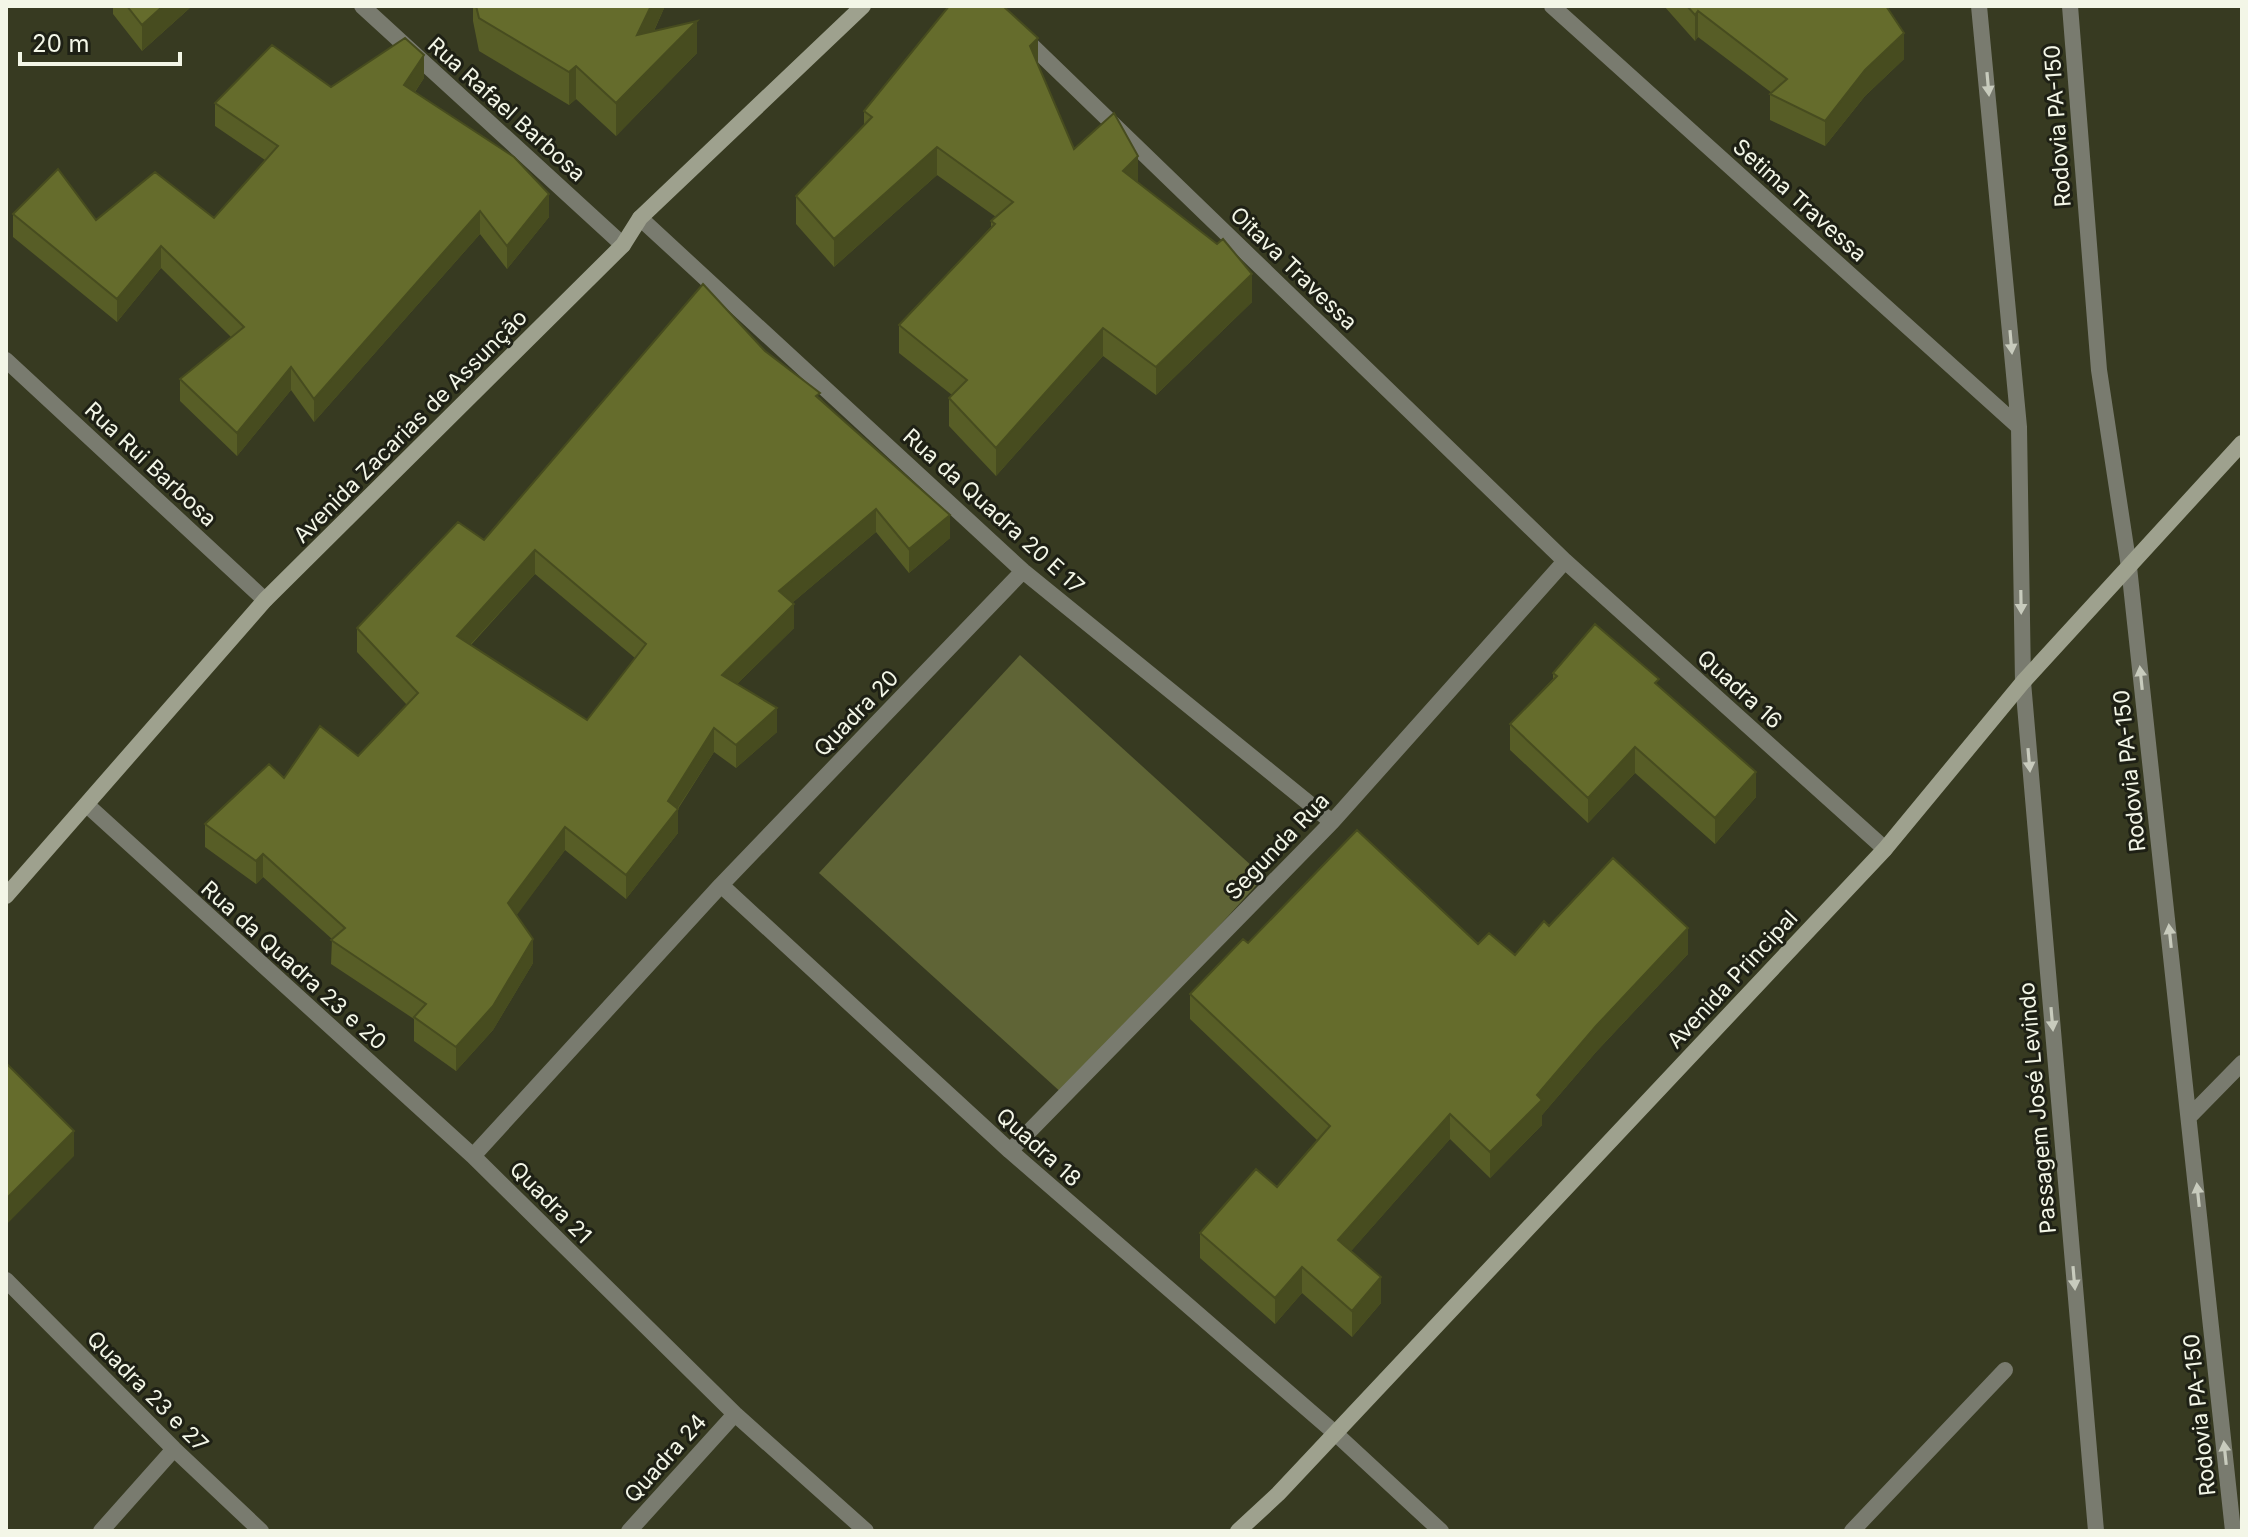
<svg xmlns="http://www.w3.org/2000/svg" width="2248" height="1537" viewBox="0 0 2248 1537" font-family="Inter,sans-serif">
<style>
.green{fill:#5f6436}
.lines{fill:none;stroke-linecap:round;stroke-linejoin:round}
.street{stroke:#797b6f;stroke-width:16}
.secondary{stroke:#9ea18e;stroke-width:16}
.wall{fill:#575d26;fill-rule:evenodd}
.shaded-wall{fill:#474c1f}
.building{fill:#656c2c;stroke:#474c1f;stroke-width:2;fill-rule:evenodd}
.oneway{fill:#c8cbbd}
.labels{text-anchor:middle;stroke-width:6;stroke-linejoin:round;paint-order:stroke}
.street-label{font-size:22px;fill:#f3f6e7;stroke:#1e2015}
</style>
<rect width="100%" height="100%" fill="#373a21"/>
<path class="green" d="M 1020,655 L 1264,877 L 1064,1095 L 819,873 Z"/>
<g class="lines">
<path class="street" d="M 362,6 L 623,245
M 1552,6 L 2019,427
M 1979,6 L 2019,427 L 2023,682 L 2096,1531
M 2070,6 L 2099,370 L 2129,567 L 2233,1531
M 1024,38 L 1565,561 L 1885,849
M 640,218 L 1023,571 L 1332,822
M 6,360 L 265,600
M 87,805 L 473,1156 L 735,1414 L 866,1531
M 721,885 L 1010,1151 L 1335,1433 L 1441,1531
M 2190,1116 L 2242,1063
M 1010,1151 L 1332,822 L 1565,561
M 473,1156 L 721,885 L 1023,571
M 6,1280 L 174,1449 L 261,1531
M 101,1531 L 174,1449
M 629,1531 L 735,1414
M 1852,1531 L 2005,1370"/>
<path class="secondary" d="M 6,896 L 265,600 L 623,245 L 640,218 L 863,6
M 1238,1531 L 1278,1494 L 1885,849 L 2023,682 L 2242,443"/>
</g>
<path class="wall" d="M 113,6 L 192,6 L 142,51 L 113,14 Z
M 473,6 L 665,6 L 654,31 L 697,53 L 616,136 L 576,99 L 569,105 L 479,51 L 473,21 Z
M 1664,6 L 1886,6 L 1904,59 L 1865,96 L 1825,146 L 1770,120 L 1770,94 L 1772,93 L 1698,37 L 1695,41 Z
M 1038,65 L 1074,149 L 1138,182 L 1252,302 L 1156,395 L 1103,356 L 996,476 L 949,426 L 949,398 L 952,395 L 899,353 L 899,325 L 991,227 L 991,221 L 996,217 L 937,175 L 834,267 L 796,224 L 796,196 L 864,125 L 864,111 Z
M 424,78 L 415,92 L 549,217 L 507,269 L 480,234 L 314,422 L 291,390 L 237,456 L 180,401 L 180,379 L 231,337 L 161,268 L 117,322 L 13,237 L 13,214 L 96,220 L 214,218 L 265,160 L 215,126 L 215,103 L 331,87 Z
M 765,351 L 820,398 L 950,538 L 909,573 L 876,532 L 792,603 L 794,628 L 737,684 L 777,732 L 736,768 L 714,752 L 678,809 L 678,833 L 626,899 L 565,850 L 516,915 L 533,963 L 493,1030 L 456,1071 L 414,1041 L 414,1019 L 331,964 L 332,939 L 263,877 L 256,884 L 205,847 L 205,824 L 284,778 L 358,756 L 407,705 L 357,652 L 357,628 L 484,540 ZM 535,574 L 635,658 L 587,720 L 471,645 Z
M 1553,673 L 1659,686 L 1756,797 L 1715,844 L 1635,773 L 1588,823 L 1510,750 L 1510,724 L 1553,679 Z
M 1549,926 L 1688,954 L 1596,1052 L 1542,1115 L 1542,1125 L 1490,1178 L 1450,1139 L 1351,1251 L 1381,1303 L 1352,1337 L 1302,1293 L 1275,1324 L 1200,1258 L 1200,1233 L 1277,1187 L 1317,1140 L 1190,1019 L 1190,994 L 1248,943 L 1478,944 L 1515,955 Z"/>
<path class="shaded-wall" d="M 163,6 L 192,6 L 142,51 L 142,25 Z
M 651,6 L 665,6 L 637,68 L 637,35 Z
M 1698,11 L 1698,37 L 1695,41 L 1695,15 Z
M 697,21 L 697,53 L 616,136 L 616,103 Z
M 1904,33 L 1904,59 L 1865,96 L 1825,146 L 1825,121 L 1865,70 Z
M 1038,38 L 1038,66 L 1030,46 Z
M 424,55 L 424,78 L 404,108 L 404,85 Z
M 576,66 L 576,99 L 569,105 L 569,72 Z
M 937,147 L 937,175 L 834,267 L 834,239 Z
M 1138,156 L 1138,184 L 1123,171 Z
M 549,194 L 549,217 L 507,269 L 507,246 Z
M 480,211 L 480,234 L 314,422 L 314,399 Z
M 161,246 L 161,268 L 117,322 L 117,299 Z
M 1252,274 L 1252,302 L 1156,395 L 1156,367 Z
M 1103,328 L 1103,356 L 996,476 L 996,448 Z
M 291,367 L 291,390 L 237,456 L 237,433 Z
M 876,509 L 876,532 L 779,614 L 779,591 Z
M 950,515 L 950,538 L 909,573 L 909,549 Z
M 535,550 L 535,574 L 457,659 L 457,636 Z
M 794,604 L 794,628 L 722,699 L 722,675 Z
M 777,708 L 777,732 L 736,768 L 736,745 Z
M 714,728 L 714,752 L 672,817 L 678,809 L 678,833 L 626,899 L 626,875 L 668,801 Z
M 1635,747 L 1635,773 L 1588,823 L 1588,798 Z
M 1756,772 L 1756,797 L 1715,844 L 1715,818 Z
M 565,827 L 565,850 L 508,927 L 508,903 Z
M 263,854 L 263,877 L 256,884 L 256,861 Z
M 1688,928 L 1688,954 L 1596,1052 L 1542,1115 L 1542,1125 L 1490,1178 L 1490,1152 L 1596,1026 Z
M 533,939 L 533,963 L 493,1030 L 456,1071 L 456,1047 Z
M 1450,1114 L 1450,1139 L 1338,1266 L 1338,1240 Z
M 74,1131 L 74,1156 L 6,1225 L 6,1199 Z
M 1302,1267 L 1302,1293 L 1275,1324 L 1275,1298 Z
M 1381,1277 L 1381,1303 L 1352,1337 L 1352,1311 Z"/>
<path class="building" d="M 127,6 L 163,6 L 142,25 Z
M 476,6 L 651,6 L 637,35 L 697,21 L 616,103 L 576,66 L 569,72 L 479,18 Z
M 949,6 L 1003,6 L 1038,38 L 1030,46 L 1074,149 L 1114,113 L 1138,156 L 1123,171 L 1217,244 L 1223,239 L 1252,274 L 1156,367 L 1103,328 L 996,448 L 949,398 L 967,380 L 899,325 L 995,224 L 991,221 L 1013,202 L 937,147 L 834,239 L 796,196 L 872,117 L 864,111 Z
M 1687,6 L 1886,6 L 1904,33 L 1865,70 L 1825,121 L 1770,94 L 1787,79 L 1698,11 L 1695,15 Z
M 405,38 L 424,55 L 404,85 L 514,157 L 549,194 L 507,246 L 480,211 L 314,399 L 291,367 L 237,433 L 180,379 L 244,327 L 161,246 L 117,299 L 13,214 L 58,169 L 96,220 L 155,172 L 214,218 L 278,146 L 215,103 L 272,45 L 331,87 Z
M 703,284 L 765,351 L 820,393 L 816,396 L 950,515 L 909,549 L 876,509 L 779,591 L 794,604 L 722,675 L 777,708 L 736,745 L 714,728 L 668,801 L 678,809 L 626,875 L 565,827 L 508,903 L 533,939 L 493,1006 L 456,1047 L 414,1017 L 426,1004 L 331,940 L 345,928 L 263,854 L 256,861 L 205,824 L 269,764 L 284,778 L 320,726 L 358,756 L 418,693 L 357,628 L 458,522 L 484,540 ZM 535,550 L 646,644 L 587,720 L 457,636 Z
M 1595,624 L 1659,679 L 1655,683 L 1756,772 L 1715,818 L 1635,747 L 1588,798 L 1510,724 L 1557,676 L 1553,673 Z
M 1357,830 L 1478,944 L 1489,933 L 1515,955 L 1544,921 L 1549,926 L 1613,858 L 1688,928 L 1596,1026 L 1537,1095 L 1542,1100 L 1490,1152 L 1450,1114 L 1338,1240 L 1381,1277 L 1352,1311 L 1302,1267 L 1275,1298 L 1200,1233 L 1256,1169 L 1277,1187 L 1330,1126 L 1190,994 L 1243,939 L 1248,943 Z
M 6,1063 L 74,1131 L 6,1199 Z"/>
<defs><path id="oneway-solid" d="M-6-.8H1V-3.2L6.5 0L1 3.2V.8H-6Z" transform="scale(2)"/></defs>
<g class="oneway">
<use href="#oneway-solid" transform="translate(1988 84) rotate(85)"/>
<use href="#oneway-solid" transform="translate(2011 342) rotate(85)"/>
<use href="#oneway-solid" transform="translate(2021 602) rotate(89)"/>
<use href="#oneway-solid" transform="translate(2141 678) rotate(-96)"/>
<use href="#oneway-solid" transform="translate(2029 760) rotate(85)"/>
<use href="#oneway-solid" transform="translate(2170 936) rotate(-96)"/>
<use href="#oneway-solid" transform="translate(2052 1019) rotate(85)"/>
<use href="#oneway-solid" transform="translate(2198 1195) rotate(-96)"/>
<use href="#oneway-solid" transform="translate(2074 1278) rotate(85)"/>
<use href="#oneway-solid" transform="translate(2225 1453) rotate(-96)"/>
</g>
<g class="labels">
<g class="street-label">
<text transform="translate(507 109) rotate(42)" y="8">Rua Rafael Barbosa</text>
<text transform="translate(2057 126) rotate(-94)" y="8">Rodovia PA-150</text>
<text transform="translate(1800 200) rotate(42)" y="8">Setima Travessa</text>
<text transform="translate(1294 268) rotate(44)" y="8">Oitava Travessa</text>
<text transform="translate(410 426) rotate(-45)" y="8">Avenida Zacarias de Assunção</text>
<text transform="translate(151 464) rotate(43)" y="8">Rua Rui Barbosa</text>
<text transform="translate(994 511) rotate(42)" y="8">Rua da Quadra 20 E 17</text>
<text transform="translate(1740 689) rotate(42)" y="8">Quadra 16</text>
<text transform="translate(856 713) rotate(-46)" y="8">Quadra 20</text>
<text transform="translate(2129 771) rotate(-96)" y="8">Rodovia PA-150</text>
<text transform="translate(1277 846) rotate(-46)" y="8">Segunda Rua</text>
<text transform="translate(294 965) rotate(42)" y="8">Rua da Quadra 23 e 20</text>
<text transform="translate(1732 979) rotate(-47)" y="8">Avenida Principal</text>
<text transform="translate(2037 1108) rotate(-95)" y="8">Passagem José Levindo</text>
<text transform="translate(1039 1147) rotate(42)" y="8">Quadra 18</text>
<text transform="translate(551 1202) rotate(45)" y="8">Quadra 21</text>
<text transform="translate(148 1391) rotate(45)" y="8">Quadra 23 e 27</text>
<text transform="translate(2199 1415) rotate(-96)" y="8">Rodovia PA-150</text>
<text transform="translate(665 1458) rotate(-48)" y="8">Quadra 24</text>
</g>
</g>
<rect width="2248" height="1537" fill="none" stroke="#f3f6e7" stroke-width="16"/>
<path d="M20 52v12h160v-12" fill="none" stroke="#f3f6e7" stroke-width="4"/>
<text x="32" y="52" font-size="24" fill="#f3f6e7" stroke="#1e2015" stroke-width="6" paint-order="stroke">20 m</text>
</svg>
